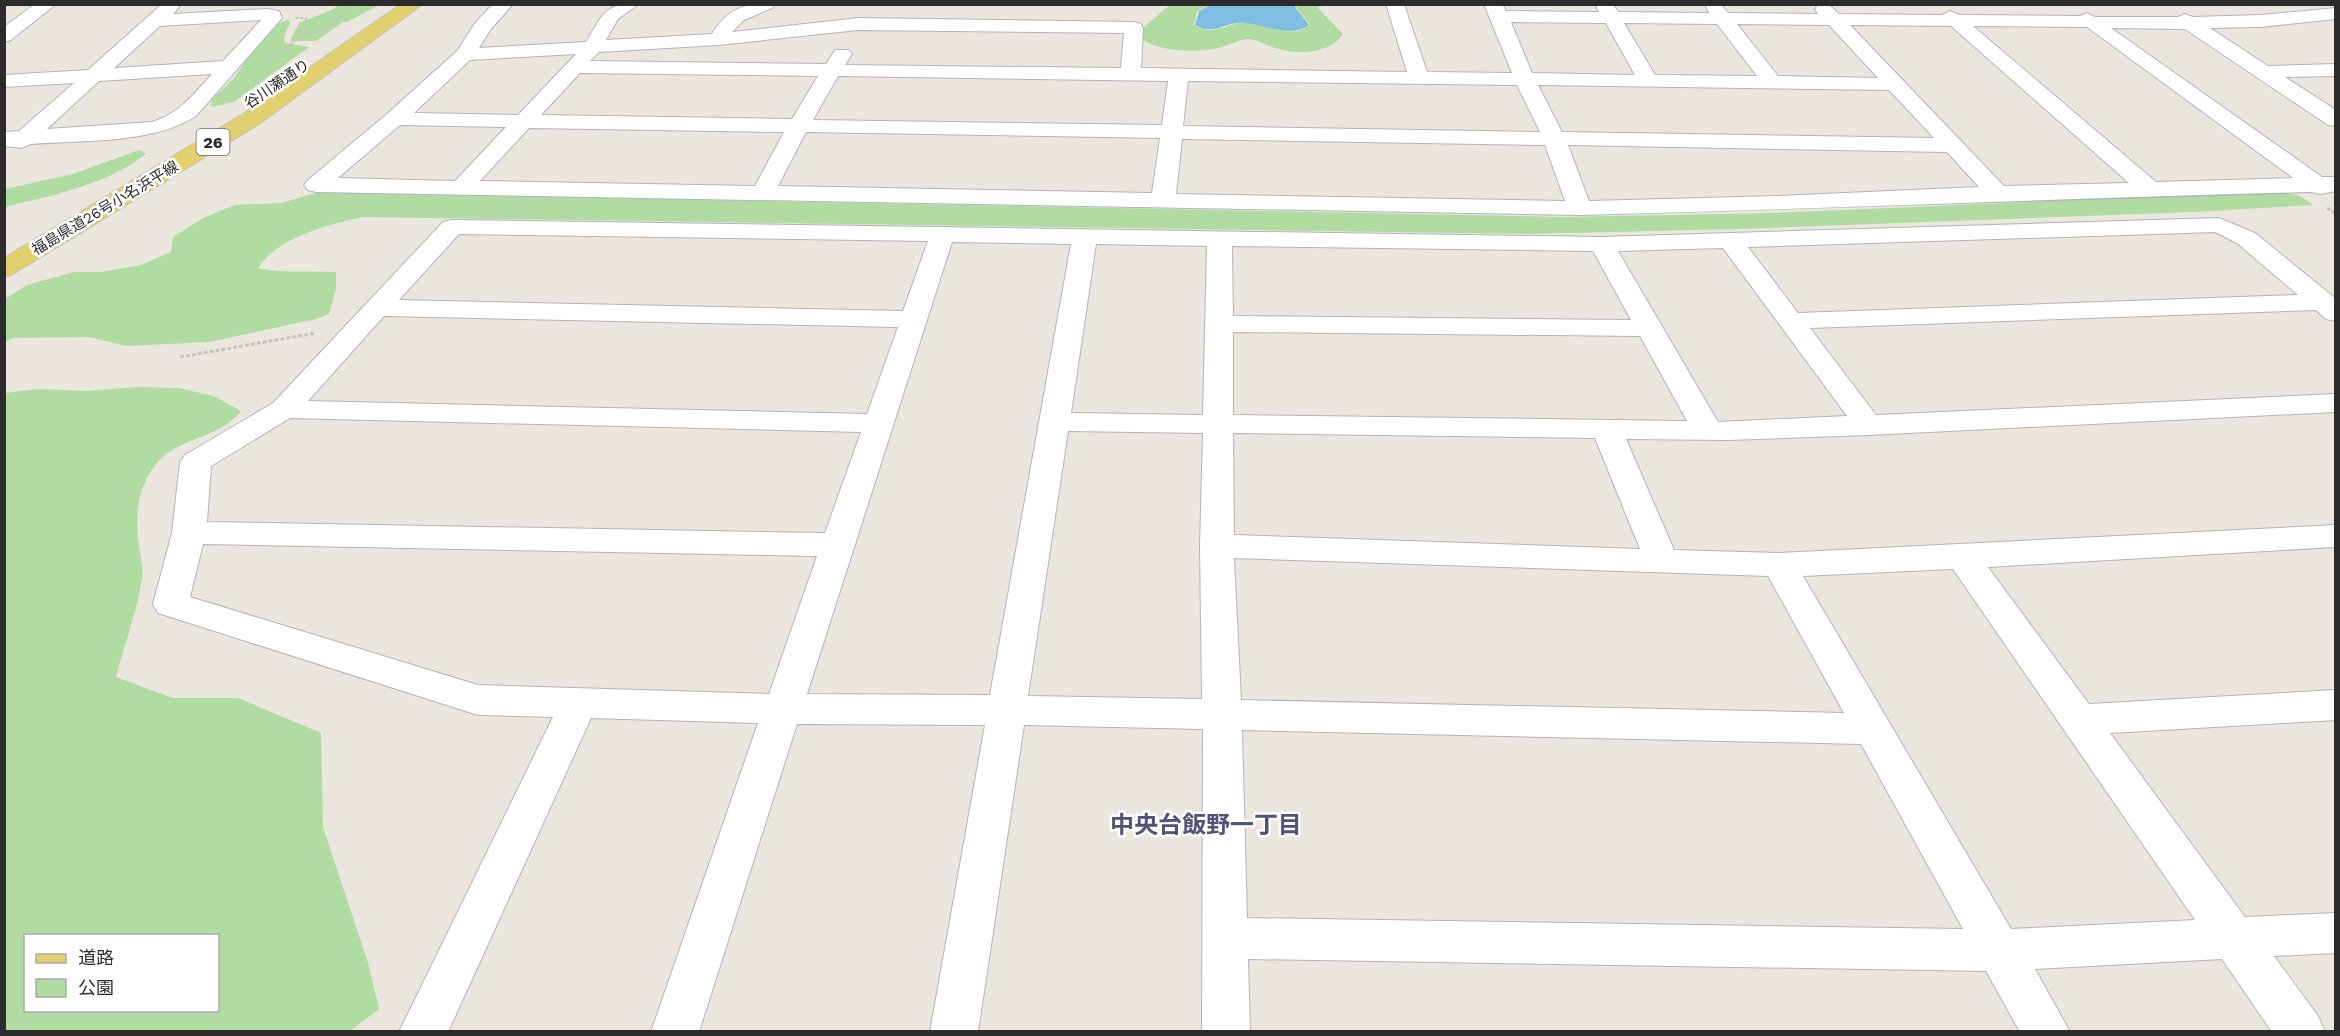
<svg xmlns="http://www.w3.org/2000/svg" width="2340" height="1036" viewBox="0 0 2340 1036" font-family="'Work Sans','Noto Sans JP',sans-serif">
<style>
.green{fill:#b0dba1;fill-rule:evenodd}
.water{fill:#7ebee1}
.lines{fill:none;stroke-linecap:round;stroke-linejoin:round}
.minor-casing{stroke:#b2b3bd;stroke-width:2}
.major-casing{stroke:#c4c4c4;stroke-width:2}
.path-far1{stroke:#c4c4c4;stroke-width:2;stroke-dasharray:3 1.5;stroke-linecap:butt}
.path{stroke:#c4c4c4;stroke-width:3;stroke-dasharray:4 2;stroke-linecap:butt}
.minor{fill:#fff;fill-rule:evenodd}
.major{fill:#e1d06e;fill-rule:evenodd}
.labels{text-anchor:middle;stroke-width:5;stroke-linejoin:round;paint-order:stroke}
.far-street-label{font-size:15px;fill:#2b2b2b;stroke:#fff}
.shield{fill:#fff;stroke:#6b6b6b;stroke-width:1.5}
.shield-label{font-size:16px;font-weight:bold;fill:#2b2b2b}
.near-neighbourhood-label{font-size:24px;font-weight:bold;fill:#505477;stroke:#fff}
</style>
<rect width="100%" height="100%" fill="#ebe7df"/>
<path class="green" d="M 1171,4 L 1209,5 L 1197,11 L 1194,25 C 1209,35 1220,28 1235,24 C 1259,17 1288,43 1310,25 L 1296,7 L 1301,5 L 1333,5 L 1317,7 L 1343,34 C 1331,54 1296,55 1275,48 C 1266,45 1259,40 1249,39 C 1239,39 1228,46 1218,48 C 1197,53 1159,52 1142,39 L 1144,27 Z
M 337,5 L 379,5 L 347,22 L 343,22 L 316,41 L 290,41 L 299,23 L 334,9 Z
M 288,20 L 290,23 L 284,37 L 285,43 L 309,47 L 234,102 L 211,107 L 212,99 C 219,92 227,86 233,79 C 249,59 262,26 288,20 Z
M 139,150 L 146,154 C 106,185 53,195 5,207 L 5,189 L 73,174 Z
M 2277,191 C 2291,193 2302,195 2313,205 L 2194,212 L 1739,229 L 1526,234 L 363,217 C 330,224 278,237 258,268 C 283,274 310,270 336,272 L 336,289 L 329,314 L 316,319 L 209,342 L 127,346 L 89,337 L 13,338 L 5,342 L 5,299 L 27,285 L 74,272 L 101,272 L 141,265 L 171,252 L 173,237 L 203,218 L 235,205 L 281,203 L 319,192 L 1564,217 L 1775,213 Z
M 137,387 L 178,388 L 214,396 L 241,411 C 219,439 178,437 156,464 C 135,491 135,520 140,552 C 141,560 144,571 142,579 C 137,612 124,645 116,677 L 173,698 L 238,698 L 321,733 L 323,827 L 369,966 L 379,1009 L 350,1031 L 5,1031 L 5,393 L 38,389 L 86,391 ZM 26,936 L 218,936 L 218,1010 L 26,1010 Z"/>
<path class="water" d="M 1299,4 L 1295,7 L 1309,25 C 1291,39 1264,24 1245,23 C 1226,21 1213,37 1195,25 L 1199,11 L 1210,5 Z"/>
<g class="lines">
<defs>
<path id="minor" d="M 35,4 L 56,4 L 11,40 L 4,42 L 4,27 Z
M 162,4 L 177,4 L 179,7 L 173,14 L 267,9 L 279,11 L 282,18 L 196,116 C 153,144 83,140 31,144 L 21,148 L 4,146 L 4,132 L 19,131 L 74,83 L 4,87 L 4,75 L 88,70 ZM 261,20 L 223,61 L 114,68 L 160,26 ZM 212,74 C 194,94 179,114 152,122 L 47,129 L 99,81 Z
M 493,4 L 513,4 L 490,30 L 479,48 L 586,42 C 604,13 603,4 639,4 L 618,19 L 606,40 L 712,34 C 729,6 745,4 775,4 L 772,8 L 744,20 L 732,32 L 858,18 L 1134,22 L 1141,24 L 1143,28 L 1141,68 L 1407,72 L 1386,4 L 1404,4 L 1427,72 L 1512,73 L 1484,4 L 1502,4 L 1506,11 L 1599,12 L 1595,4 L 1613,4 L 1618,12 L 1709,13 L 1705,4 L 1721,4 L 1728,13 L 1818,14 L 1815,9 L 1818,5 L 1828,4 L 1839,14 L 1942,15 L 1950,11 L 1960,15 L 2080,16 L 2087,13 L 2095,17 L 2178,17 L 2185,14 L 2193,17 L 2261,15 L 2336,8 L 2336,19 L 2261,27 L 2210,28 L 2268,66 L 2336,64 L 2336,76 L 2285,77 L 2336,110 L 2336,126 L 2328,125 L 2185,29 L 2111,28 L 2322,177 L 2336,177 L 2336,191 L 2320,194 L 2311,192 C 2067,198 1824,209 1580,215 L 316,192 L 308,190 L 304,185 L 308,180 L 387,114 L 457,51 L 475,23 ZM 1511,22 L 1606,23 L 1635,75 L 1532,73 ZM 1624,23 L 1717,24 L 1757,76 L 1655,75 ZM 1737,24 L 1829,25 L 1878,78 L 1778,76 ZM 1850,25 L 1951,26 L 2129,183 L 2004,186 ZM 1973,26 L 2087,27 L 2293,178 L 2156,182 ZM 858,30 L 1124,33 L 1121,68 L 845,65 L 852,54 L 849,50 L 835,50 L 826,64 L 590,61 L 599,52 L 719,45 ZM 576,54 L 518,115 L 414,113 L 470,60 ZM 580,73 L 818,76 L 792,119 L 541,115 ZM 838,76 L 1168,81 L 1162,125 L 813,120 ZM 1188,81 L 1517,85 L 1540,132 L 1183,126 ZM 1538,85 L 1889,90 L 1934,138 L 1562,132 ZM 400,125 L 506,127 L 455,181 L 338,178 ZM 529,128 L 784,132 L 755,186 L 480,181 ZM 806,132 L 1160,138 L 1152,193 L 778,186 ZM 1182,139 L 1545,145 L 1565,201 L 1176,194 ZM 1568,145 L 1947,152 L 1979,187 L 1777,196 L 1589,201 Z
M 2219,218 L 2255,233 L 2336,299 L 2336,321 L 2326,319 L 2316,310 L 1810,328 L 1876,415 L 2336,394 L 2336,412 L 1869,435 L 1728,440 L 1626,439 L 1674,550 L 1779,553 L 2336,525 L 2336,547 L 1988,567 L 2089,704 L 2336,690 L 2336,720 L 2110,733 L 2245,917 L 2336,913 L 2336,953 L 2274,956 L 2318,1016 L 2325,1032 L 2272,1032 L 2222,959 L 2035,969 L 2070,1032 L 2020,1032 L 1986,971 L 1248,959 L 1250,1032 L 1202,1032 L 1203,729 L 1024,725 L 978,1032 L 930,1032 L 985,725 L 797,724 L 699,1032 L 651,1032 L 758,723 L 591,718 L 448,1032 L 399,1032 L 553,717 L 478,715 L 158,613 L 153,604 L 172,533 L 180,462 L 185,455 L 273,403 L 443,222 L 452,220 L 1601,237 ZM 2215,232 L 2237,243 L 2298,295 L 1798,313 L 1748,247 ZM 459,234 L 928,241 L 903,311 L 399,300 ZM 952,242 L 1071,244 L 990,695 L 807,694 ZM 1096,244 L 1207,246 L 1203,415 L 1071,413 ZM 1232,246 L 1593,251 L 1631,320 L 1233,316 ZM 1723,248 L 1847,416 L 1718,422 L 1618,251 ZM 384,316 L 898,327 L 867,414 L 308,401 ZM 1233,332 L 1640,336 L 1687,421 L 1233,415 ZM 290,418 L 861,432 L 825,533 L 207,522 L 211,466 ZM 1068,431 L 1203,433 L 1200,546 L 1202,699 L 1028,696 ZM 1233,433 L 1595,438 L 1640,549 L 1234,535 ZM 203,544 L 817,556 L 769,694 L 478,685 L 190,597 ZM 1234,558 L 1768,576 L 1844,713 L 1241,700 ZM 1953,569 L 2195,920 L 2011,929 L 1803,576 ZM 1242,730 L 1861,744 L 1963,929 L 1247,918 Z"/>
<path id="major" d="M 401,4 L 423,4 L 259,124 L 13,274 L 4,277 L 4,258 L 243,114 Z"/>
</defs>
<use href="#minor" class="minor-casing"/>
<use href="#major" class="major-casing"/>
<path class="path-far1" d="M 305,33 C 329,32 337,24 349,4
M 265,62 L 305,34 L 306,18 L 295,18"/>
<path class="path" d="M 2327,208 L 2336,214
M 180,357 L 316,333"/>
<use href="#minor" class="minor"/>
<use href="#major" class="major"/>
</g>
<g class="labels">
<g class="far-street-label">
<text transform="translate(277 84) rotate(-34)" y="5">谷川瀬通り</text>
<text transform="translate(105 208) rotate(-31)" y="5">福島県道26号小名浜平線</text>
</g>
<rect class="shield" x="196.5" y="129" width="33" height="26" rx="4.5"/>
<g class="shield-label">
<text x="213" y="148">26</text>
</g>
<g class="near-neighbourhood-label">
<text x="1206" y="833">中央台飯野一丁目</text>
</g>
</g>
<rect width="2340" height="1036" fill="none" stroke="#2b2b2b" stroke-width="12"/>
<rect x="24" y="934" width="195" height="78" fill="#ffffff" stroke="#aaaaaa" stroke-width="1.5"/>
<rect x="36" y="954" width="30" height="9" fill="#e1d06e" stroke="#aaaaaa" stroke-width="1.5"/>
<text x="78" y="964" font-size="18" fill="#2b2b2b">道路</text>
<rect x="36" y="979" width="30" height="18" fill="#b0dba1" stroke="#aaaaaa" stroke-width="1.5"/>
<text x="78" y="994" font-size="18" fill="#2b2b2b">公園</text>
</svg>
